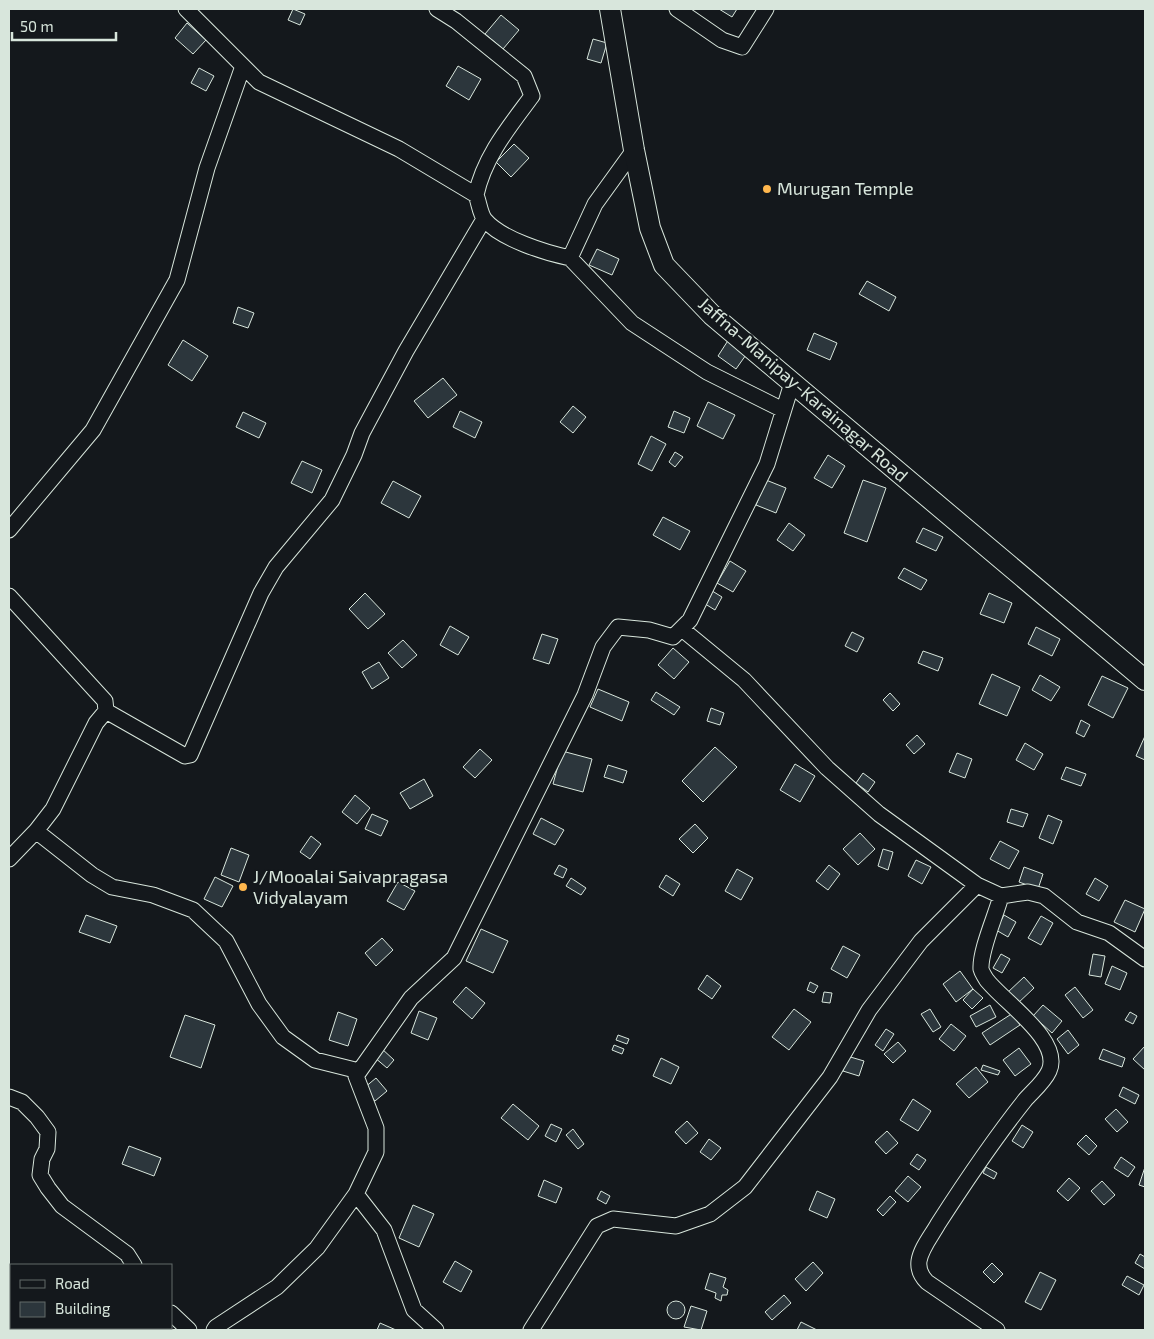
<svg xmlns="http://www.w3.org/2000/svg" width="1154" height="1339" viewBox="0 0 1154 1339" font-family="'Exo 2',sans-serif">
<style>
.building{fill:#2c363c;stroke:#d8e6dc}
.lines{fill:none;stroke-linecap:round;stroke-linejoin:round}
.minor-casing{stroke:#d8e6dc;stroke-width:17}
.major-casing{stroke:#d8e6dc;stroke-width:22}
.minor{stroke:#14181c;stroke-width:15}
.major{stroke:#14181c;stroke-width:20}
.poi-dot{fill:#ffb74d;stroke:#14181c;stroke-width:2}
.labels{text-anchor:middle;stroke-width:4;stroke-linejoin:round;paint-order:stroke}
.poi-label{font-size:18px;fill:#d8e6dc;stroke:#14181c;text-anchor:start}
.street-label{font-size:18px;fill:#d8e6dc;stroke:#14181c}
</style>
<rect width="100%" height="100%" fill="#14181c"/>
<path class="building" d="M 293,9 L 305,14 L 300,25 L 288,20 Z
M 719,9 L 737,9 L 732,17 Z
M 501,15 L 519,30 L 503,49 L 485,34 Z
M 187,23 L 206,40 L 193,54 L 175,38 Z
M 593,39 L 607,43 L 601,63 L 587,59 Z
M 458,66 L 481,79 L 469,100 L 446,86 Z
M 199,68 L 214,76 L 206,91 L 191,83 Z
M 514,144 L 529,158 L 511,177 L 496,162 Z
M 597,249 L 619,259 L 612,275 L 589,265 Z
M 867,281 L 896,297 L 889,311 L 859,294 Z
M 238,307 L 254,313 L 248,328 L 233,323 Z
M 814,333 L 837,343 L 830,360 L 807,350 Z
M 729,339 L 748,352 L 736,369 L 718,356 Z
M 183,340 L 208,356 L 192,381 L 168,365 Z
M 443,378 L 457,395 L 428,418 L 414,401 Z
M 708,402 L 735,415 L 723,439 L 697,426 Z
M 573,406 L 586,417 L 573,433 L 560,422 Z
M 460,411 L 482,422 L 475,438 L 453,427 Z
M 674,411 L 690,418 L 684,433 L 668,427 Z
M 243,412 L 266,423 L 259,438 L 236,427 Z
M 651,436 L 666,444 L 652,471 L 638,464 Z
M 675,452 L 683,457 L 675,467 L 669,462 Z
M 828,455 L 845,466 L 832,488 L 814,478 Z
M 302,461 L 322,470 L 312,493 L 291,483 Z
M 766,480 L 786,488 L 776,513 L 756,505 Z
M 863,480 L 886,488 L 867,542 L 844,533 Z
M 393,481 L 421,496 L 409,518 L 381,503 Z
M 663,517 L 690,531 L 680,550 L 653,535 Z
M 789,523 L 805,535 L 793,551 L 777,540 Z
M 923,528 L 943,537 L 936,551 L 916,542 Z
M 730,561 L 746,571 L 733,592 L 717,583 Z
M 904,568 L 927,580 L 921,590 L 898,578 Z
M 709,589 L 722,597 L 715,610 L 702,602 Z
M 365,593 L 385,614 L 368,629 L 349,609 Z
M 989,593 L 1012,603 L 1004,623 L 980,614 Z
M 450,626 L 469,637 L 458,655 L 440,645 Z
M 1036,627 L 1060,639 L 1052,656 L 1028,644 Z
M 852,632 L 864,638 L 857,652 L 845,646 Z
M 542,634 L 558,639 L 549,664 L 533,659 Z
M 403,640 L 417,655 L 402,668 L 388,653 Z
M 673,648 L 689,662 L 674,679 L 658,665 Z
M 923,651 L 943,658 L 938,671 L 918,663 Z
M 379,662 L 389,678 L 372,689 L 362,672 Z
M 992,674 L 1020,687 L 1007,716 L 979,704 Z
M 1040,675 L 1060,687 L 1051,701 L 1032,690 Z
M 1102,676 L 1128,688 L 1113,718 L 1088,705 Z
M 598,689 L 629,702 L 622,721 L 590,707 Z
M 656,692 L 680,707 L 674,715 L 651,700 Z
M 890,693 L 900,704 L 893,711 L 883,700 Z
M 711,708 L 724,713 L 720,725 L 707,721 Z
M 1081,720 L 1090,725 L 1084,737 L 1076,733 Z
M 917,735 L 925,744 L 914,754 L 906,745 Z
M 1145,736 L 1145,760 L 1136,756 Z
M 1025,743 L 1043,754 L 1034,770 L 1016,760 Z
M 715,747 L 737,767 L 703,802 L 682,781 Z
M 480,749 L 492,760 L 475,778 L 463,767 Z
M 562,751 L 592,759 L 583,792 L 553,784 Z
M 957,753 L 972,759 L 965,778 L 949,772 Z
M 795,764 L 815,776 L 800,802 L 780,790 Z
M 608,765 L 627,771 L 623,783 L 604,777 Z
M 1066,767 L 1086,774 L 1081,786 L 1061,779 Z
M 863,773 L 875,782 L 868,792 L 856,783 Z
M 424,779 L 433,796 L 410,809 L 400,793 Z
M 355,795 L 370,808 L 357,824 L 342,812 Z
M 1011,809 L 1028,814 L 1023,827 L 1007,822 Z
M 372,814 L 388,821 L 381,836 L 365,829 Z
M 1048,815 L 1062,821 L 1053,844 L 1039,838 Z
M 541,818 L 564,830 L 555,845 L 533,834 Z
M 695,824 L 708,838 L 693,853 L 679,839 Z
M 860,833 L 875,849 L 858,865 L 843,849 Z
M 311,836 L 321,844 L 310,859 L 300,852 Z
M 1000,841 L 1019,851 L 1009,869 L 990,859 Z
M 231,848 L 249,855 L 239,882 L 221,875 Z
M 883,849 L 893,852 L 888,870 L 878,866 Z
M 916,860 L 931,867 L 922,884 L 908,876 Z
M 559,865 L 567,869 L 563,878 L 554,874 Z
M 829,865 L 840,874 L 828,890 L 816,881 Z
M 1024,867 L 1043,874 L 1038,889 L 1019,882 Z
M 737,869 L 753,878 L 741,900 L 725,891 Z
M 666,875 L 680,884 L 673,896 L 659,887 Z
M 215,877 L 233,886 L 222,907 L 204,899 Z
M 571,878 L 586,888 L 581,895 L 566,886 Z
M 1095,878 L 1108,886 L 1099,901 L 1086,894 Z
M 398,882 L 415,891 L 404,910 L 387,901 Z
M 1125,900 L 1145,909 L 1135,932 L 1114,922 Z
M 86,915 L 117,926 L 110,943 L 79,932 Z
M 1004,915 L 1016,922 L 1008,937 L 996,930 Z
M 1041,916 L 1053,923 L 1041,945 L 1028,938 Z
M 481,929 L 508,941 L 493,973 L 466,961 Z
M 382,938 L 393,950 L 376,966 L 365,953 Z
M 843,946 L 860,955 L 847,978 L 831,969 Z
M 1001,954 L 1010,959 L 1002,973 L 993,968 Z
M 1093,954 L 1105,956 L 1101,977 L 1089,975 Z
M 1112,966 L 1127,973 L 1120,990 L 1105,984 Z
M 960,971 L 973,989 L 956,1002 L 943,984 Z
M 707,975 L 721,986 L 712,999 L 698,989 Z
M 1024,977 L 1034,988 L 1017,1004 L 1007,993 Z
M 810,982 L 818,986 L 814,993 L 807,990 Z
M 466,987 L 485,1003 L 472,1019 L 453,1002 Z
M 1075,987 L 1093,1010 L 1083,1018 L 1065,995 Z
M 973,989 L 983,998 L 972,1009 L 963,1000 Z
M 824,992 L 832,993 L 830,1003 L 822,1002 Z
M 990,1005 L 996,1017 L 976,1027 L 970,1016 Z
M 1043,1005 L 1062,1021 L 1052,1033 L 1033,1016 Z
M 794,1009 L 811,1022 L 789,1050 L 772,1037 Z
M 930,1009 L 941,1027 L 933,1032 L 921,1014 Z
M 419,1011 L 437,1018 L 428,1040 L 411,1033 Z
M 338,1012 L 357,1019 L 348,1046 L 329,1040 Z
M 1130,1012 L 1137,1016 L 1133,1024 L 1125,1020 Z
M 1013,1013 L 1020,1025 L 990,1045 L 982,1033 Z
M 185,1015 L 215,1025 L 201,1068 L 170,1057 Z
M 951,1024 L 966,1036 L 954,1051 L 939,1039 Z
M 886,1029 L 894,1034 L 883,1051 L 875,1045 Z
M 1068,1030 L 1079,1045 L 1068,1054 L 1057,1039 Z
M 618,1035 L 629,1039 L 627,1044 L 616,1040 Z
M 898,1042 L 906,1051 L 893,1063 L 884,1054 Z
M 614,1045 L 624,1049 L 622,1054 L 612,1050 Z
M 1145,1046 L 1145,1070 L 1133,1059 Z
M 381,1048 L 394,1060 L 387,1068 L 374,1057 Z
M 1019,1048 L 1031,1064 L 1015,1076 L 1003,1060 Z
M 1103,1049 L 1125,1058 L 1122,1067 L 1099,1059 Z
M 847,1056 L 864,1061 L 859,1076 L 843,1071 Z
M 661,1058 L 679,1067 L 671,1084 L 653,1076 Z
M 983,1065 L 1000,1071 L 998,1075 L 981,1070 Z
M 976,1067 L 988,1082 L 969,1098 L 956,1084 Z
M 376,1078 L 387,1091 L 375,1101 L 364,1088 Z
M 1123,1087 L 1139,1095 L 1135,1104 L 1119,1096 Z
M 913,1099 L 931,1111 L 918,1131 L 900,1120 Z
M 513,1104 L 539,1126 L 528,1140 L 501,1118 Z
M 1116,1109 L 1128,1122 L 1117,1132 L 1105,1119 Z
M 687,1121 L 698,1133 L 686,1144 L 675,1132 Z
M 551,1124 L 562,1129 L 556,1142 L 545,1136 Z
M 1022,1125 L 1033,1132 L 1023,1148 L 1012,1141 Z
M 573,1129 L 584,1144 L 578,1149 L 566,1135 Z
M 887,1131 L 898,1143 L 886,1154 L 875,1142 Z
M 1086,1135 L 1097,1146 L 1089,1155 L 1077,1144 Z
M 709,1139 L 721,1148 L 711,1160 L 700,1152 Z
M 129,1146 L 161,1158 L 154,1176 L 122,1164 Z
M 917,1154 L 926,1160 L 919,1170 L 910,1164 Z
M 1121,1157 L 1135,1167 L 1128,1177 L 1114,1168 Z
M 986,1167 L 997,1173 L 994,1179 L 983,1173 Z
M 1145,1167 L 1145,1187 L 1139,1185 Z
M 908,1176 L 921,1187 L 908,1202 L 895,1191 Z
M 1069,1178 L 1080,1188 L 1068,1201 L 1057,1191 Z
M 544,1180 L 562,1188 L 556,1203 L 538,1196 Z
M 1102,1181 L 1115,1195 L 1104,1205 L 1091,1191 Z
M 601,1191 L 610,1196 L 606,1204 L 597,1199 Z
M 817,1191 L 835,1199 L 827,1218 L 809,1210 Z
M 890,1196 L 896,1202 L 883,1216 L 877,1210 Z
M 413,1205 L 434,1214 L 419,1247 L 399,1238 Z
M 1140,1254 L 1145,1257 L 1145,1269 L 1135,1263 Z
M 455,1261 L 472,1271 L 461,1292 L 443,1282 Z
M 813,1262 L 823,1273 L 806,1291 L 795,1279 Z
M 992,1263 L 1003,1274 L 994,1283 L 983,1272 Z
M 1040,1272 L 1056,1280 L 1041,1310 L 1025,1302 Z
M 710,1273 L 726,1278 L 723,1287 L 728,1290 L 727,1295 L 722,1295 L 721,1301 L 715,1298 L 716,1293 L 705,1289 Z
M 1127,1276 L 1144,1285 L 1139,1295 L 1122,1285 Z
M 784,1295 L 791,1303 L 772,1320 L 765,1312 Z
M667 1310a9 9 0 1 1 18 0a9 9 0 1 1-18 0Z
M 691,1306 L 707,1311 L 701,1330 L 684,1327 Z
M 801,1322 L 817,1330 L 797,1330 Z
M 380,1323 L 396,1330 L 377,1330 Z"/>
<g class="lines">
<defs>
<path id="minor" d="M 186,9 L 259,82 L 399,149 L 476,195 C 479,202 480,214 485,220 C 501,239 546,253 570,258 L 595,204 L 634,150
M 437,9 L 456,21 L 524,76 L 532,96 C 509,127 484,157 476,195
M 677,9 L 722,40 L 742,47 L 766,9
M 570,258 L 632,323 L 707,372 L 783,410
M 9,530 L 93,430 L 177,280 L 207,168 L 243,66
M 9,596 L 105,701 L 106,711 L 185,756 L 190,755 L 261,593 L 276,567 L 332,500 L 354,455 L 362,433 L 406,351 L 484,219
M 682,629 L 744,680 L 827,768 L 879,814 L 977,885 L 1001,896 L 1028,892 L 1044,896 L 1077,922 L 1109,933 L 1145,959
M 36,831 L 92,875 L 112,887 L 153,895 L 193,910 L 226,941 L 259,1004 L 283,1037 L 315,1060 L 359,1071
M 9,859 L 36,831 L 53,809 L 96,723 L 106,711
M 9,1097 L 22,1102 L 37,1117 L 48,1132 L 47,1149 L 42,1159 L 40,1175 L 48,1188 L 62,1206 L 127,1254 L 134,1265
M 356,1194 L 384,1230 L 414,1310 L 436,1330
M 171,1313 L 189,1330
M 214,1330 L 216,1327 L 277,1287 L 317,1248 L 356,1194 L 376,1152 L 376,1128 L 356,1076 L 411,998 L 454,958 L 585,695 L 603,647 L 618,627 L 649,630 L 673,637 L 690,620 L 767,464 L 792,383
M 531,1330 L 597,1226 L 613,1219 L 676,1226 L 710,1214 L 745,1187 L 830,1077 L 869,1010 L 921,941 L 977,885
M 997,1330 L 927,1282 C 921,1276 918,1269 919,1261 C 921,1248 932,1235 938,1224 C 965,1182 994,1139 1025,1100 C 1033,1091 1044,1082 1049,1071 C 1063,1040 1002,1001 986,979 C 984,975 982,973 981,969 C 980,950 996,915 1001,896"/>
<path id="major" d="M 610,9 L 634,150 L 650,228 L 664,265 L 712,315 L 1145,680"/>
</defs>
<use href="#minor" class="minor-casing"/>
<use href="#major" class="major-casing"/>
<use href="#minor" class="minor"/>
<use href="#major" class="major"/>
</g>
<g class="poi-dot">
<circle cx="767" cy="189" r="5"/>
<circle cx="243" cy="887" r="5"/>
</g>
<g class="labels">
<g class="poi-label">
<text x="777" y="195">Murugan Temple</text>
<text x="253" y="883">J/Mooalai Saivapragasa<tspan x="253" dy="21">Vidyalayam</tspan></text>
</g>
<g class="street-label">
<text transform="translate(803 390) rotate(41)" y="6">Jaffna-Manipay-Karainagar Road</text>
</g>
</g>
<rect width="1154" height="1339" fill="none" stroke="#d8e6dc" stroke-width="20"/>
<rect x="10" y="1264" width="162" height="65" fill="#14181c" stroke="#626a69"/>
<rect x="20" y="1280" width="25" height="8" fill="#14181c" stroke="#626a69"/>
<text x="55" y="1289" font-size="15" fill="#d8e6dc">Road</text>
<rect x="20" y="1302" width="25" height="15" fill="#2c363c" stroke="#626a69"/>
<text x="55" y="1314" font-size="15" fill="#d8e6dc">Building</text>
<path d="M12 32v8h104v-8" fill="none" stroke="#d8e6dc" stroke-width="2.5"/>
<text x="20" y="32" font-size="15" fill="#d8e6dc" stroke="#14181c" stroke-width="4" paint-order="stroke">50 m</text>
</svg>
